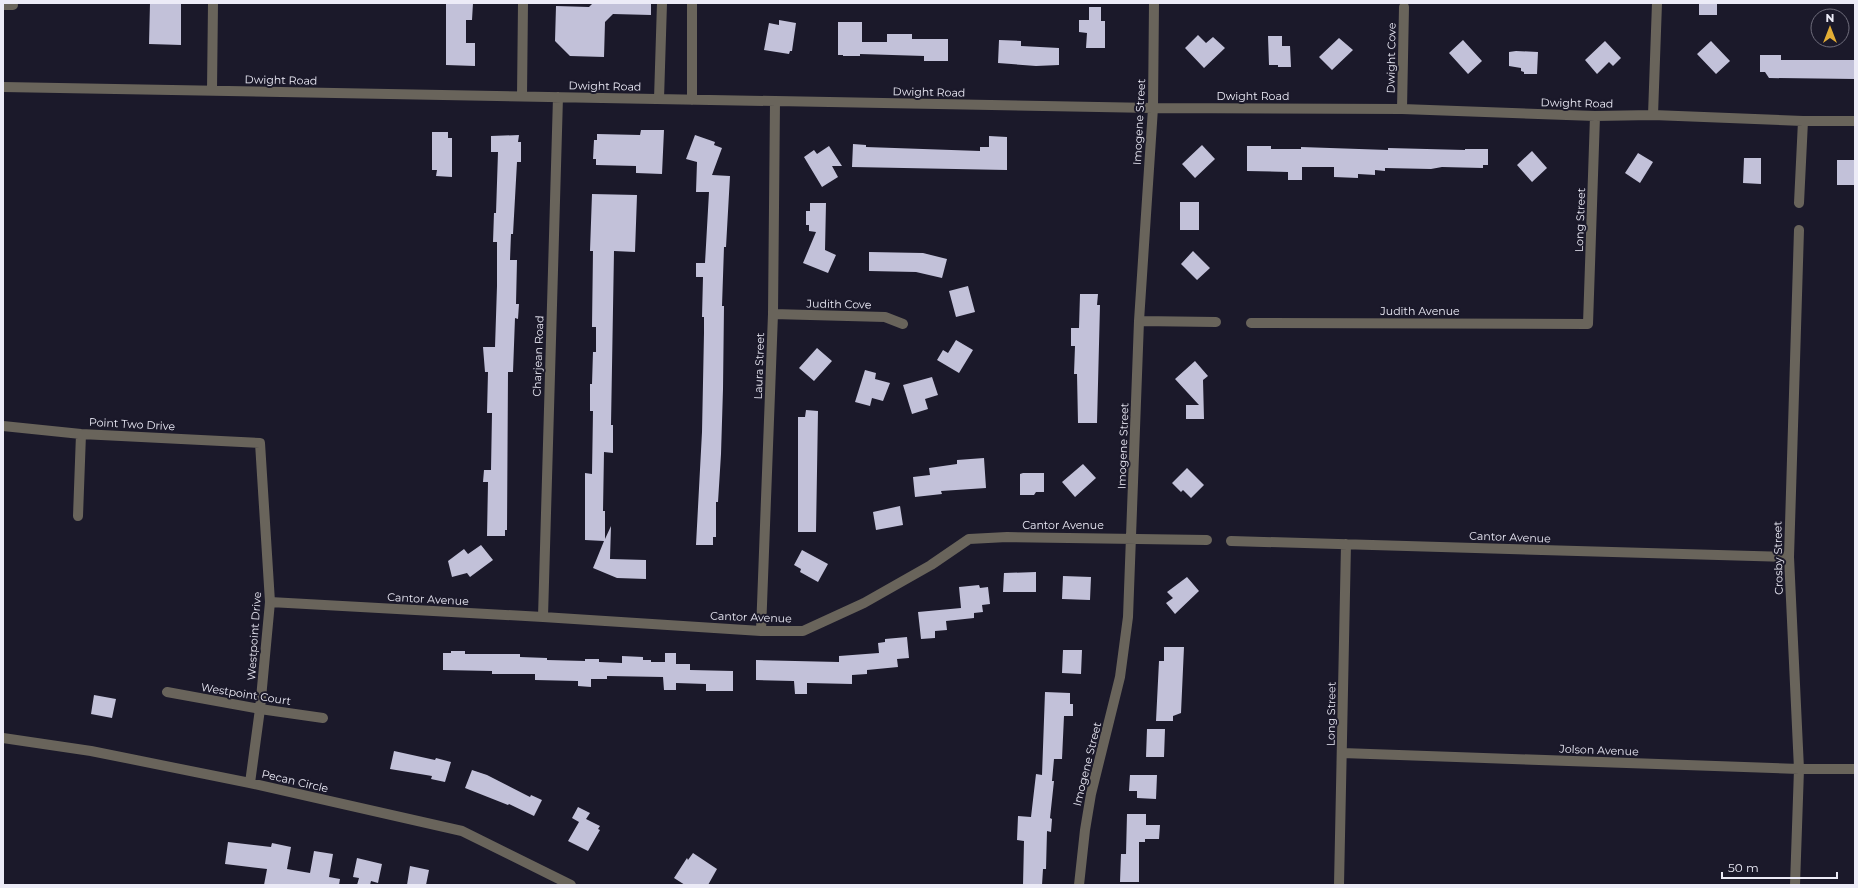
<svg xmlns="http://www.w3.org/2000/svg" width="1858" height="888" viewBox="0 0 1858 888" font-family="Montserrat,sans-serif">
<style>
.building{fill:#c2c1d9}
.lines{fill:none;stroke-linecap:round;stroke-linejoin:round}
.minor{stroke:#69645b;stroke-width:10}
.labels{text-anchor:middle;stroke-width:4;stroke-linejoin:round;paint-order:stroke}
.street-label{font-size:11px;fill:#ecebf7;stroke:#1b192a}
</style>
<rect width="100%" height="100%" fill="#1b192a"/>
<path class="building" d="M 150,3 L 181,3 L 181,45 L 149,44 Z
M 446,3 L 473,3 L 472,20 L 466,20 L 466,43 L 475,43 L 475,66 L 446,65 Z
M 593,3 L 651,3 L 651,15 L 613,14 L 605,22 L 604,57 L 570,56 L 555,41 L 556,6 L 589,7 Z
M 1699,3 L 1717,3 L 1717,15 L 1699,15 Z
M 1089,7 L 1101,7 L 1101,21 L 1105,21 L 1105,48 L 1086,48 L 1087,33 L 1079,32 L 1079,20 L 1089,20 Z
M 779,20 L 796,23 L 792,51 L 790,51 L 789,54 L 764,50 L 769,23 L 779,25 Z
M 838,22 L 862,22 L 862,42 L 887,42 L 887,34 L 912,34 L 912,39 L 948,39 L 948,61 L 924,61 L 924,56 L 860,54 L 860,56 L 843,56 L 843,55 L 838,55 Z
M 1198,35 L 1206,43 L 1213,37 L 1225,48 L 1204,68 L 1185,48 Z
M 1268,36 L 1282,36 L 1282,46 L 1290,46 L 1291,67 L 1278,67 L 1278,65 L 1269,65 Z
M 1339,38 L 1353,50 L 1332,70 L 1319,57 Z
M 999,40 L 1021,41 L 1021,46 L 1059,48 L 1059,65 L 1036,66 L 998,63 Z
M 1463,40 L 1482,61 L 1468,74 L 1449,53 Z
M 1605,41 L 1621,58 L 1613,66 L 1609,62 L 1597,74 L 1585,60 Z
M 1711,41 L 1730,61 L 1716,74 L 1697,54 Z
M 1516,51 L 1538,52 L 1537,74 L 1524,74 L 1524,72 L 1521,71 L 1521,68 L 1509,66 L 1509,52 Z
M 1760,55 L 1781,55 L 1781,60 L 1855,60 L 1855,79 L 1769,78 L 1765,72 L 1760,72 Z
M 641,130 L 664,130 L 662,174 L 636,173 L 636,166 L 596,165 L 596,159 L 593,159 L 594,140 L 597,140 L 597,134 L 640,135 Z
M 432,132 L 448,132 L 448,138 L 452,138 L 452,177 L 436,176 L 437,170 L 432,170 Z
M 519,135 L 518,142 L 521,142 L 521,162 L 517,162 L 513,234 L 511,234 L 510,260 L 517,260 L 516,304 L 519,304 L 518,319 L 515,318 L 513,372 L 508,372 L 507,530 L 505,530 L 505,536 L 487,536 L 488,482 L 483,482 L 484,470 L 491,470 L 492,413 L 487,413 L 488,372 L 485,372 L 483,347 L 495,347 L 497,286 L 497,242 L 493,242 L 494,213 L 496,213 L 498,152 L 491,152 L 491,136 Z
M 695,135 L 715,142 L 714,145 L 722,148 L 712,175 L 730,176 L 726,247 L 724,247 L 722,306 L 724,306 L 723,389 L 721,454 L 718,502 L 716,502 L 716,537 L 713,537 L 713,545 L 696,545 L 702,432 L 704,333 L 704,317 L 702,317 L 703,277 L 696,277 L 696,263 L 705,263 L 709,192 L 696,192 L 697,162 L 686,159 Z
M 989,136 L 1007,137 L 1007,170 L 852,167 L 853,144 L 866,145 L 866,147 L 980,151 L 980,147 L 989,147 Z
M 1202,145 L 1215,159 L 1195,178 L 1182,164 Z
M 829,146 L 842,166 L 832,166 L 838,177 L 822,187 L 804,157 L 814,150 L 817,154 Z
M 1247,146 L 1271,146 L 1271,149 L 1301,149 L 1301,147 L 1388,150 L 1388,148 L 1465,150 L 1465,149 L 1488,149 L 1488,165 L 1483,165 L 1483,168 L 1442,167 L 1431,169 L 1385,168 L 1385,171 L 1375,170 L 1375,175 L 1358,174 L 1358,178 L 1334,177 L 1334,167 L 1302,167 L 1302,180 L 1288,180 L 1288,172 L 1247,171 Z
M 1532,151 L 1547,168 L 1532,182 L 1517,165 Z
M 1638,153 L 1653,162 L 1640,183 L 1625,173 Z
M 1744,158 L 1761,158 L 1761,184 L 1743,183 Z
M 1837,160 L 1855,160 L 1855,185 L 1837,185 Z
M 592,194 L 637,195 L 635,252 L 614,251 L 611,425 L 613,425 L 613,453 L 604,452 L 603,511 L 605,511 L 605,539 L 611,526 L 610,559 L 646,560 L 646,579 L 617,578 L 593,568 L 604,541 L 585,540 L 585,473 L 592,474 L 593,411 L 590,411 L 590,384 L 592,384 L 593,352 L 596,352 L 596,327 L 592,327 L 593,251 L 590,251 Z
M 1180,202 L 1199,202 L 1199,230 L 1180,230 Z
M 810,203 L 826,203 L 825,250 L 836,255 L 828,273 L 803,263 L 816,232 L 809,231 L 809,225 L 806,225 L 806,211 L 810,211 Z
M 1193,251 L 1210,268 L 1197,280 L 1181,264 Z
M 869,252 L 923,253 L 947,259 L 942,278 L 916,272 L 869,271 Z
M 968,286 L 975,312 L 956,317 L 949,291 Z
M 1080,294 L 1098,294 L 1097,305 L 1100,305 L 1097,423 L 1078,423 L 1077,374 L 1074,374 L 1075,346 L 1071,346 L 1071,328 L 1079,328 Z
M 956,340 L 973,350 L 959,373 L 937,360 L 943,350 L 948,353 Z
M 817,348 L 832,361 L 814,381 L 799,368 Z
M 1195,361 L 1208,376 L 1203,380 L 1204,419 L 1186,419 L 1186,405 L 1199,405 L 1175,379 Z
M 865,370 L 876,373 L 875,379 L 890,383 L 883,401 L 872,398 L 870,406 L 855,402 Z
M 932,377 L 938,395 L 925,399 L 928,409 L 912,414 L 903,385 Z
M 806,410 L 818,411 L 816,532 L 798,532 L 798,417 L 805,417 Z
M 984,458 L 986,488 L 941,491 L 942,494 L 915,497 L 913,477 L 930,475 L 929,468 L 957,464 L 957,460 Z
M 1083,464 L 1096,478 L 1075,497 L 1062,482 Z
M 1187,468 L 1204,485 L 1191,498 L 1183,490 L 1181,492 L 1172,483 Z
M 1023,473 L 1044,473 L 1044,492 L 1036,492 L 1034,495 L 1020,495 L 1020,474 Z
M 900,506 L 903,525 L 876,530 L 873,512 Z
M 481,545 L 493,560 L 470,577 L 467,573 L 452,577 L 448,561 L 464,549 L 468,554 Z
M 802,550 L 828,564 L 818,582 L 800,572 L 801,569 L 794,565 Z
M 1036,572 L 1036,592 L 1003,592 L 1004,573 Z
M 1063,576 L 1091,577 L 1090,600 L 1062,599 Z
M 1187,577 L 1199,591 L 1175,614 L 1166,603 L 1173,598 L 1167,592 Z
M 979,585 L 980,588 L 988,587 L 990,604 L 982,605 L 983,612 L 974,613 L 974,618 L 946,621 L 947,630 L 935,631 L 935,638 L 921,639 L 918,612 L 961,608 L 959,587 Z
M 907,637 L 909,658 L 897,659 L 898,667 L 867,670 L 867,674 L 852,675 L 852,684 L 807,683 L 807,694 L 795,694 L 794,681 L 756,680 L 756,660 L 839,662 L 839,656 L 879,653 L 878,643 L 885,642 L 885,639 Z
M 1164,647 L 1184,647 L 1181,713 L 1173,716 L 1173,721 L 1156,721 L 1159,661 L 1164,661 Z
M 1063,650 L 1082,650 L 1081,674 L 1062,673 Z
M 451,651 L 465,651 L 465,654 L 520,654 L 520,657 L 547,658 L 547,660 L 585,661 L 585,659 L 599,659 L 599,662 L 622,663 L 622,656 L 643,657 L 643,660 L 651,660 L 651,662 L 665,662 L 665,653 L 676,653 L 676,664 L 690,664 L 690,670 L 733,671 L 733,691 L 706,691 L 706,684 L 676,683 L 676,690 L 664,690 L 663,677 L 607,676 L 607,679 L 591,679 L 591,687 L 578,686 L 578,681 L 535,680 L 535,674 L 492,674 L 492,671 L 443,670 L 443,653 L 451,653 Z
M 1045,692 L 1070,693 L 1070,704 L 1073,704 L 1073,716 L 1064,716 L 1062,759 L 1054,759 L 1052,781 L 1054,781 L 1050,818 L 1052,819 L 1051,832 L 1047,831 L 1046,869 L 1043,869 L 1042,885 L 1023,885 L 1024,841 L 1017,840 L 1018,816 L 1031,817 L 1036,774 L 1042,775 Z
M 94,695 L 116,699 L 112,718 L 91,714 Z
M 1147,729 L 1165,729 L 1164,757 L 1146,757 Z
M 394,751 L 435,760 L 436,758 L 451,762 L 445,782 L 431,779 L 432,776 L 390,769 Z
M 472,770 L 487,775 L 530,797 L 531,795 L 542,800 L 534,816 L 509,804 L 508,805 L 465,788 Z
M 1130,775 L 1157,775 L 1156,799 L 1137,798 L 1137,791 L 1129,791 Z
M 578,807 L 590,813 L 586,819 L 600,826 L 598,829 L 600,830 L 588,851 L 568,841 L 579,822 L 572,818 Z
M 1127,814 L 1146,814 L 1146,825 L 1160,825 L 1159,839 L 1145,839 L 1145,842 L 1139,842 L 1139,882 L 1120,882 L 1121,854 L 1126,854 Z
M 228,842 L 271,847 L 272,843 L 291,847 L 287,869 L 310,873 L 314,851 L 333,854 L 329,877 L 340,879 L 339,885 L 264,885 L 267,869 L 225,864 Z
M 693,853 L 717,869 L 708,885 L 685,885 L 674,878 L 687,858 L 688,860 Z
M 357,858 L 382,864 L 378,883 L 371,881 L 370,885 L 357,885 L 359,878 L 353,877 Z
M 410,866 L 429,870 L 426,885 L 407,885 Z"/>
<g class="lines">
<path class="minor" d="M 3,5 L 13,5
M 3,87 L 1153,108 L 1402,109 L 1595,116 L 1653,115 L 1803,121 L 1855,121
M 212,90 L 213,3
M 522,96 L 523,3
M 659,99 L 662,3
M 692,100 L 692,3
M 1402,109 L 1404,7
M 1653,115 L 1657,3
M 1799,203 L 1803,121
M 773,314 L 885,317 L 903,324
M 1139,321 L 1216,322
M 1251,323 L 1588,324 L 1595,116
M 3,426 L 81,434 L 260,443 L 270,602 L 260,709 L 250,783
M 78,516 L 81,434
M 1231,541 L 1789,557
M 270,602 L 543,617 L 761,631 L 803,631 L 864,603 L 931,565 L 969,539 L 1007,537 L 1207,540
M 543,617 L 558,97
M 761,631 L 773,314 L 775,101
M 167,692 L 260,709 L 323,718
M 3,738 L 91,751 L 250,783 L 462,831 L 571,885
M 1342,753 L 1799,769 L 1855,769
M 1079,885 L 1085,830 L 1091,794 L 1120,677 L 1128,617 L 1139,321 L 1153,108 L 1154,3
M 1339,885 L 1346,544
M 1795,885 L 1799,769 L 1789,557 L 1799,230"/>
</g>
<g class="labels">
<g class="street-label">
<text transform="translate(1391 58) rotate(-89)" y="4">Dwight Cove</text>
<text transform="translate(281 80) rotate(1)" y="4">Dwight Road</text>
<text transform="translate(605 86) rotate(1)" y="4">Dwight Road</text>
<text transform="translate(929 92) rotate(1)" y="4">Dwight Road</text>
<text x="1253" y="100">Dwight Road</text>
<text transform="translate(1577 103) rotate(1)" y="4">Dwight Road</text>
<text transform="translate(1139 122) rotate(-87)" y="4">Imogene Street</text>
<text transform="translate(1580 220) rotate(-88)" y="4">Long Street</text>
<text transform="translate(839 304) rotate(1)" y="4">Judith Cove</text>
<text x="1420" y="315">Judith Avenue</text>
<text transform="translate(538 356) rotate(-88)" y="4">Charjean Road</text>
<text transform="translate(759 366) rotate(-88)" y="4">Laura Street</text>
<text transform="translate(132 424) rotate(3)" y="4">Point Two Drive</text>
<text transform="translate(1123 446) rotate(-88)" y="4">Imogene Street</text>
<text x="1063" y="529">Cantor Avenue</text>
<text transform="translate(1510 537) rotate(2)" y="4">Cantor Avenue</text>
<text transform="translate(1778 558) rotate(-91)" y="4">Crosby Street</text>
<text transform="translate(428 599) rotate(3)" y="4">Cantor Avenue</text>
<text transform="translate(751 617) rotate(2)" y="4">Cantor Avenue</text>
<text transform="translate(254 636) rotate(-86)" y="4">Westpoint Drive</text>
<text transform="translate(246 694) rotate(9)" y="4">Westpoint Court</text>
<text transform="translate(1331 714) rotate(-89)" y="4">Long Street</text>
<text transform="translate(1599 750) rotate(2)" y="4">Jolson Avenue</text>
<text transform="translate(1087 764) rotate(-76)" y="4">Imogene Street</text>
<text transform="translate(295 781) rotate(13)" y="4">Pecan Circle</text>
</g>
</g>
<rect width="1858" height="888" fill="none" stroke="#ecebf7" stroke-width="8"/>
<g transform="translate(1830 28)"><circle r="19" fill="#1b192a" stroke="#6f6d7c"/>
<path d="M0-3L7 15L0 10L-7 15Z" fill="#e4ae35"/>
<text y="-6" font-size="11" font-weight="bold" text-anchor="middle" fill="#ecebf7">N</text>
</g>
<path d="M1722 872v6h115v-6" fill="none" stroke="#ecebf7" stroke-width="2"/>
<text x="1728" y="872" font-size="12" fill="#ecebf7" stroke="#1b192a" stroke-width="3" paint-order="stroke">50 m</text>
</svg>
